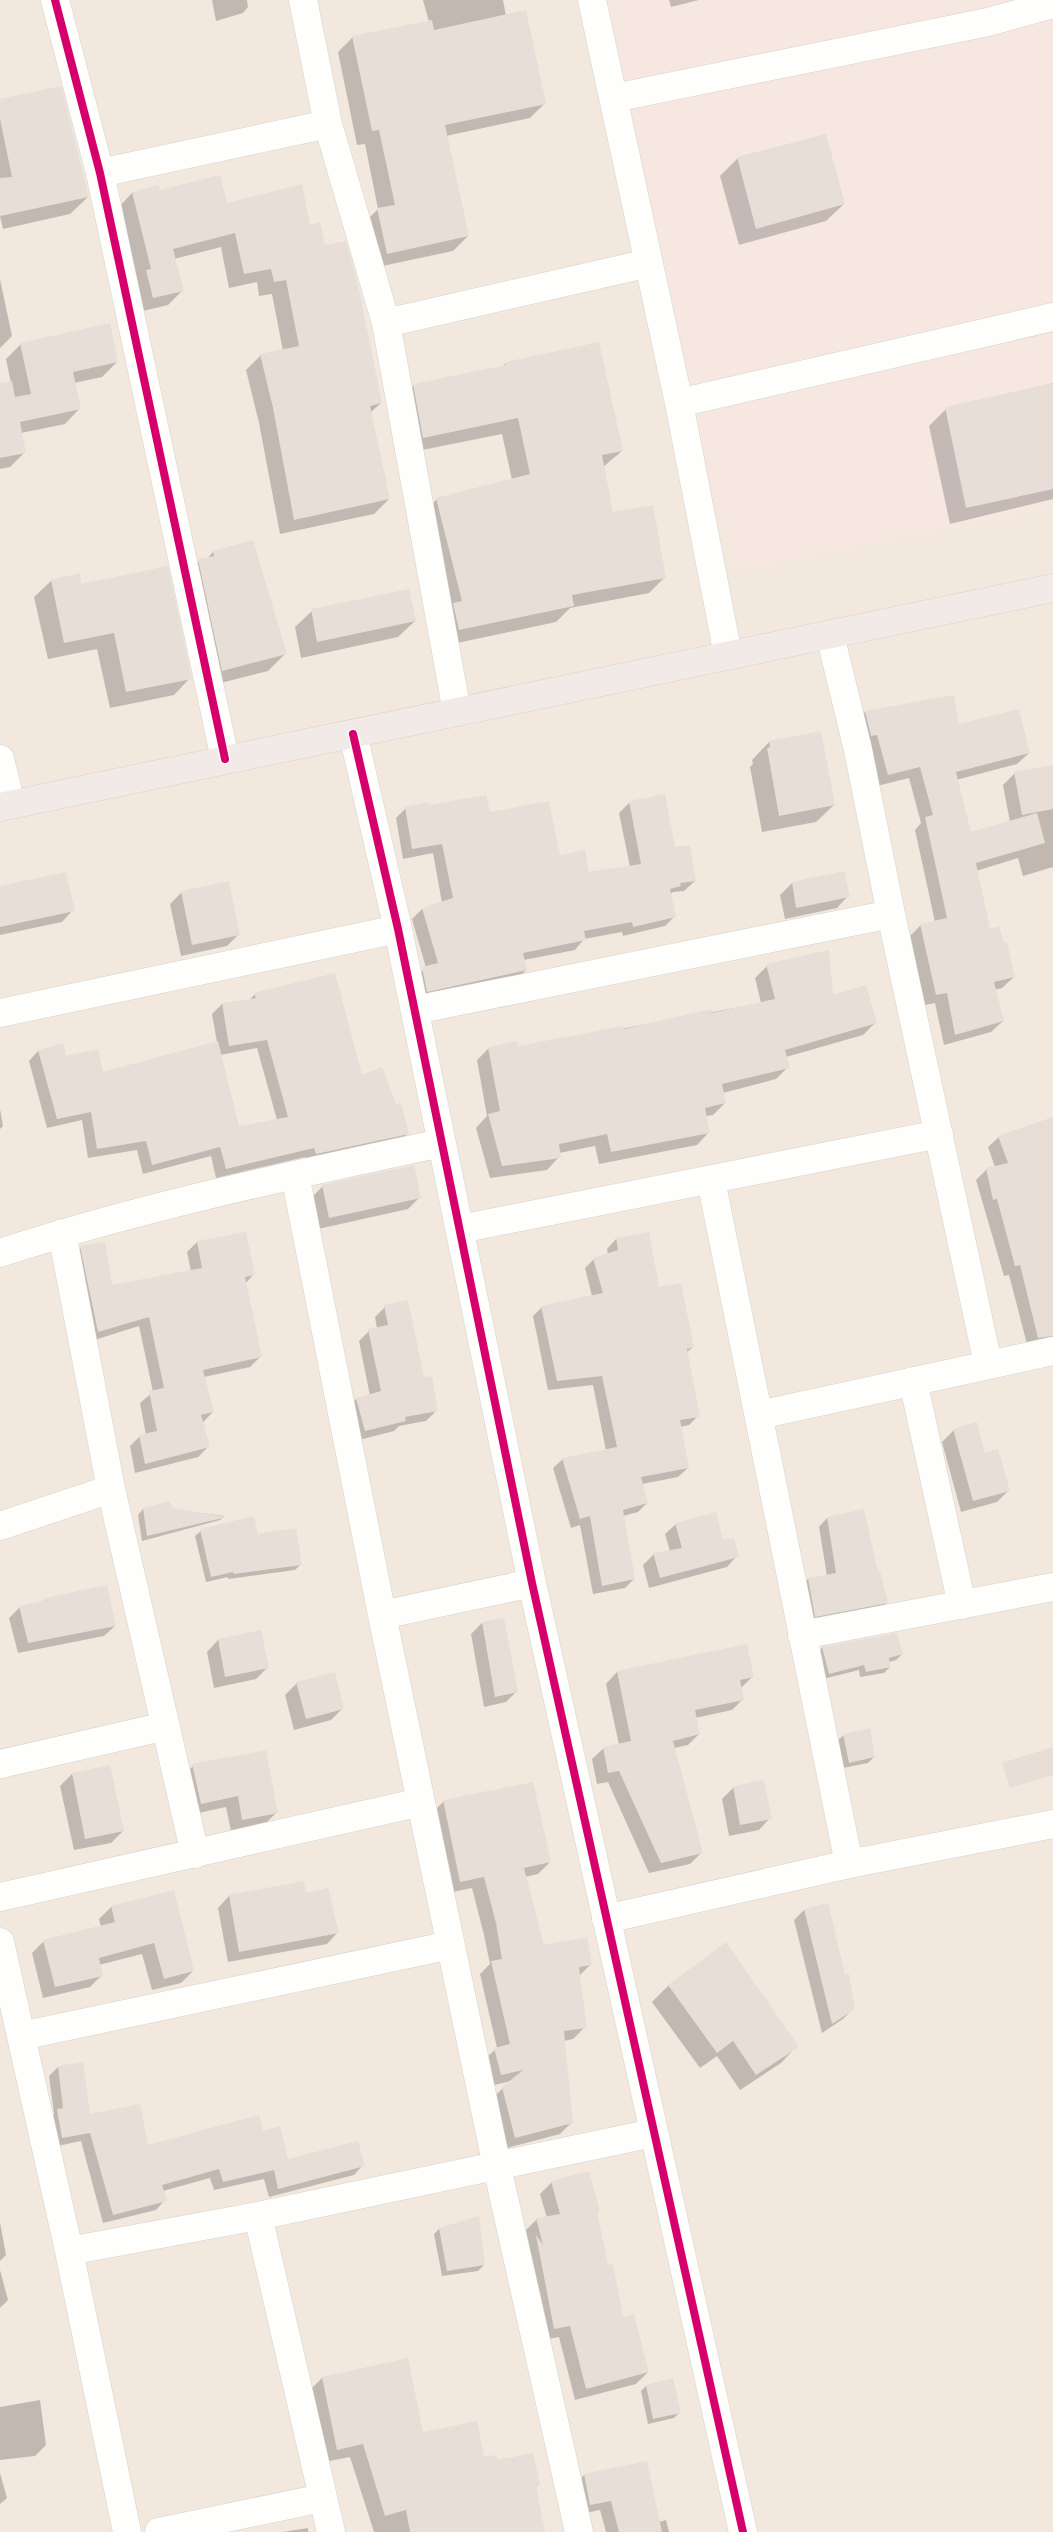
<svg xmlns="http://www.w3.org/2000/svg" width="1053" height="2532" viewBox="0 0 1053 2532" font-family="Inter,sans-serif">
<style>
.residential{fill:#f2e8de}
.commercial{fill:#f6e8e1}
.shadow{fill:#0003;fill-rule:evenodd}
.building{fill:#e6ded7}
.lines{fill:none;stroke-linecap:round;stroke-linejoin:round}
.minor-casing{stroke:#d7d1cb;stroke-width:29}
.highway-casing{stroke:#dad1cc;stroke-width:29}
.minor{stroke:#fefefd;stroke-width:28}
.highway{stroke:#f2eae7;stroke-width:28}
.cycleway-casing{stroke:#fffaf3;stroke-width:11}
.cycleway{stroke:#d6006c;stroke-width:8}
</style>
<rect width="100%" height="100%" fill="#f9f5f0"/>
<path class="residential" d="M 0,0 L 1053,0 L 1053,2532 L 0,2532 Z"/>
<path class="commercial" d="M 589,0 L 1053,0 L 1053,507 L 734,572 Z"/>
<path class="shadow" d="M 212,0 L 247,0 L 248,7 L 243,13 L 216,21 Z
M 423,0 L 503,0 L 506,16 L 545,103 L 530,118 L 446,136 L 468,236 L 453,251 L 373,268 L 363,224 L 378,209 L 365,144 L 357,145 L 338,52 L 353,37 L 429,22 Z
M 669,0 L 699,0 L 671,7 Z
M 0,100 L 88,197 L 70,214 L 3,229 L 0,216 Z
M 738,158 L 844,204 L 826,221 L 739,245 L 720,176 Z
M 158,187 L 159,192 L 226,205 L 309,226 L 324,247 L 381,403 L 370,413 L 389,499 L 374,514 L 280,534 L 259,423 L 246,370 L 261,355 L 283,351 L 272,294 L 259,296 L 257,282 L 229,288 L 221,247 L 174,259 L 183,290 L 168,305 L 139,312 L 118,208 L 132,193 Z
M 0,279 L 12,336 L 0,348 Z
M 21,344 L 117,362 L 102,377 L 74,383 L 80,408 L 65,424 L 21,433 L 25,452 L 10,467 L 0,469 L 0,401 L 14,398 L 6,359 Z
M 506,363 L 622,451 L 603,467 L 612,514 L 665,577 L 649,593 L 570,608 L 556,622 L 443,646 L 421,515 L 437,499 L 512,480 L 502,434 L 407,453 L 397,401 L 414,385 L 502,367 Z
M 1053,383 L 1053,499 L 950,524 L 929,426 L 946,409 Z
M 213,552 L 286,653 L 268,671 L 205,687 L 182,578 L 199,561 L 207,559 Z
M 51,581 L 190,678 L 174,695 L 110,708 L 97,649 L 48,659 L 34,597 Z
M 312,611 L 415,621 L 398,637 L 301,658 L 295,627 Z
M 953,697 L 958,726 L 1029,753 L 1017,764 L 956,780 L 970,834 L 1010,822 L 1003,785 L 1014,774 L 1053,766 L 1053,867 L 1023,876 L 1018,858 L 976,871 L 989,930 L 1004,945 L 1014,977 L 1002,988 L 994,990 L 1003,1021 L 991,1032 L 944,1045 L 935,1003 L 925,1005 L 909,937 L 921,925 L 935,922 L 915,830 L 921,823 L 909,778 L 877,786 L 854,724 L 865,712 Z
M 769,742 L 834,805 L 816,822 L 762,832 L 750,767 L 753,764 L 752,760 Z
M 629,803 L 674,849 L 695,881 L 684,891 L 673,892 L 670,895 L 675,916 L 665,926 L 623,936 L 622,932 L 584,939 L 575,950 L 524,960 L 526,970 L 516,980 L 417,1001 L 412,979 L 426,968 L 412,919 L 422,909 L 442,903 L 433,853 L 403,859 L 396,818 L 406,808 L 428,807 L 489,814 L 588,874 L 630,867 L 619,813 Z
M 844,873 L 848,896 L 837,908 L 785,919 L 780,895 L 792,883 Z
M 0,888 L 73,910 L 62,922 L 0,935 Z
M 182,892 L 239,934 L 227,946 L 181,956 L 170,904 Z
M 767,966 L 832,996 L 875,1023 L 863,1035 L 786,1057 L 788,1067 L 776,1079 L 723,1093 L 725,1103 L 713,1115 L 706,1116 L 709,1132 L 697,1145 L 599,1164 L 595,1146 L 559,1153 L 559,1157 L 547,1170 L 490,1178 L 476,1128 L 487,1116 L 477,1060 L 489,1048 L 517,1048 L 761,1003 L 755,978 Z
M 255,994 L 361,1076 L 395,1106 L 407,1134 L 398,1143 L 306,1163 L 305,1157 L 216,1178 L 211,1156 L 143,1174 L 137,1150 L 88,1158 L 82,1120 L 47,1128 L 29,1061 L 38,1051 L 66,1058 L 102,1074 L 217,1042 L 212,1014 L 222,1004 L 249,1000 ZM 257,1048 L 277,1120 L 238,1127 L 220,1055 Z
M 0,1109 L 3,1126 L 0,1129 Z
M 999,1137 L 1053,1171 L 1053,1342 L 1028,1348 L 1009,1275 L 1004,1276 L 976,1180 L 987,1169 L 995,1167 L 988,1147 Z
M 323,1186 L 420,1197 L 408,1209 L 318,1229 L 311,1198 Z
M 616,1239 L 658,1289 L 693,1347 L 686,1353 L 698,1416 L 689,1425 L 680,1427 L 688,1468 L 678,1477 L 642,1484 L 647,1503 L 638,1512 L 623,1516 L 634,1579 L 625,1588 L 593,1594 L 580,1525 L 571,1528 L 553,1468 L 563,1459 L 606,1451 L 593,1385 L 548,1390 L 533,1316 L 542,1307 L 592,1296 L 585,1268 L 594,1259 L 608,1255 L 607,1249 Z
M 197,1242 L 253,1275 L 245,1284 L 260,1357 L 250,1367 L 204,1377 L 213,1412 L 203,1422 L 208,1447 L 198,1457 L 135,1473 L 130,1446 L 140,1436 L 146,1435 L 140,1403 L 153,1392 L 139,1326 L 88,1342 L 71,1258 L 81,1248 L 111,1286 L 191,1271 L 187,1252 Z
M 385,1307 L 437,1410 L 426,1421 L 399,1426 L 394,1431 L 355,1441 L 346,1410 L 356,1399 L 370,1396 L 359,1341 L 369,1331 L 377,1329 L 375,1317 Z
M 954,1430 L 984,1454 L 1009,1490 L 997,1502 L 961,1512 L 942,1442 Z
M 143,1509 L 171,1509 L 224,1516 L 220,1520 L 142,1541 L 138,1515 Z
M 827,1518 L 877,1574 L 887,1602 L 879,1611 L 807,1624 L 800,1588 L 808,1579 L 827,1576 L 819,1527 Z
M 676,1524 L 723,1542 L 737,1556 L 727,1567 L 649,1588 L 643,1565 L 654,1554 L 670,1551 L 665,1534 Z
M 201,1531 L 257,1535 L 300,1565 L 295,1570 L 228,1579 L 228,1577 L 206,1582 L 195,1536 Z
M 46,1599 L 115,1626 L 104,1636 L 18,1653 L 9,1618 L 20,1607 L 43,1602 Z
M 503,1620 L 517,1691 L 506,1702 L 484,1707 L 471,1634 L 482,1623 Z
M 896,1634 L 902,1654 L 896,1660 L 889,1662 L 890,1667 L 884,1673 L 860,1677 L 859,1670 L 823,1679 L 817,1654 L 822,1648 Z
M 218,1640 L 268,1667 L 256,1679 L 214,1688 L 207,1652 Z
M 617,1672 L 752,1677 L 741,1688 L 743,1699 L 732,1710 L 695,1718 L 699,1734 L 688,1745 L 674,1748 L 701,1853 L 690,1864 L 649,1873 L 608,1782 L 597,1784 L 592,1759 L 604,1748 L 619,1745 L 606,1684 Z
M 297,1683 L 343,1708 L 331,1720 L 294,1730 L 285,1695 Z
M 844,1735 L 874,1757 L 868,1763 L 843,1768 L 838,1740 Z
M 193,1766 L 276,1813 L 265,1824 L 231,1831 L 226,1807 L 189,1815 L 181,1777 Z
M 72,1774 L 123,1831 L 111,1843 L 74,1850 L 60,1786 Z
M 532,1783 L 550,1862 L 538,1874 L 525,1877 L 543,1947 L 591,1964 L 579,1976 L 585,2027 L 573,2039 L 564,2041 L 572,2122 L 560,2134 L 503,2149 L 490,2100 L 511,2081 L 490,2086 L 483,2061 L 497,2048 L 480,1974 L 490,1964 L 484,1935 L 472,1888 L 448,1893 L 431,1814 L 443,1802 Z
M 734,1787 L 770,1818 L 759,1830 L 729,1836 L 722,1799 Z
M 303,1883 L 305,1894 L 338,1932 L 327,1944 L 228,1962 L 218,1908 L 229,1896 Z
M 173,1892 L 193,1971 L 181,1983 L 152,1990 L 142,1954 L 99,1965 L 102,1975 L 90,1987 L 43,1998 L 32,1953 L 44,1941 L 101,1927 L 99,1919 L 111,1907 Z
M 804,1910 L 844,1976 L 854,2008 L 843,2019 L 822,2033 L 794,1920 Z
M 726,1944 L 797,2046 L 781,2063 L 740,2090 L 717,2056 L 700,2068 L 652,2002 L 668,1986 Z
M 58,2067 L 89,2116 L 147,2147 L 262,2132 L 287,2161 L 363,2165 L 354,2175 L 269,2197 L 264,2179 L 214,2190 L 210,2178 L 163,2191 L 165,2200 L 156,2210 L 103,2223 L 81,2141 L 53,2147 L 48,2120 L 54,2114 L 49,2076 Z
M 552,2182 L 599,2211 L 596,2214 L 607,2266 L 622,2318 L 648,2372 L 636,2384 L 575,2400 L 559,2337 L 543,2340 L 525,2248 L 529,2244 L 525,2231 L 537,2219 L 547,2218 L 540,2194 Z
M 0,2222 L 6,2255 L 0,2261 Z
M 439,2229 L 484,2265 L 478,2271 L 442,2276 L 434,2234 Z
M 0,2270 L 8,2300 L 0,2308 Z
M 407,2360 L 422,2433 L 497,2462 L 539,2484 L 535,2488 L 543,2532 L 374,2532 L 350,2457 L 324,2462 L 309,2391 L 322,2378 Z
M 646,2386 L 680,2412 L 674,2418 L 648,2424 L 641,2391 Z
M 40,2400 L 46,2445 L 35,2456 L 0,2460 L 0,2407 Z
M 0,2473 L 7,2498 L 0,2504 Z
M 584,2475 L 659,2522 L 666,2520 L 669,2532 L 606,2532 L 600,2510 L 580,2514 L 574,2485 Z
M 308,2528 L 308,2532 L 283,2532 Z"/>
<path class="building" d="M 526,10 L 546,104 L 445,125 L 469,236 L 387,254 L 377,208 L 395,205 L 379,130 L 372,131 L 352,36 L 432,20 L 434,30 Z
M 61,86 L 89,197 L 0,216 L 0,178 L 12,177 L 0,119 L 0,99 Z
M 826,134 L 845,204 L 756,229 L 737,157 Z
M 220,175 L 227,203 L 302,184 L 310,225 L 320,222 L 325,245 L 346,241 L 357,280 L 382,403 L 370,406 L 390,499 L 294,520 L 273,408 L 260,354 L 299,346 L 286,280 L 274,282 L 271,269 L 244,274 L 235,233 L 173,249 L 184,291 L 153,298 L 146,270 L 151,269 L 132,192 L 159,185 L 160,190 Z
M 110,323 L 118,362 L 73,372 L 81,409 L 20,422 L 26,453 L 0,458 L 0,383 L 12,381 L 15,397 L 31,394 L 20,343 Z
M 599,342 L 623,451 L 602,455 L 613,512 L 653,505 L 666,578 L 572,595 L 574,606 L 459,630 L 453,603 L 462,601 L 436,498 L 530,474 L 518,418 L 423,438 L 413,384 L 506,365 L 506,362 Z
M 1053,383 L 1053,489 L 966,508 L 945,407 Z
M 253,540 L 287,654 L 222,671 L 198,559 L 214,556 L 213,551 Z
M 168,566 L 192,679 L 126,692 L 114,633 L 64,643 L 51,580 L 80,573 L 81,584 Z
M 409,589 L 416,621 L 317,642 L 311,609 Z
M 954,695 L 959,724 L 1019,709 L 1030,753 L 956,772 L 971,832 L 1037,813 L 1045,843 L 976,863 L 990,929 L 999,926 L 1004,943 L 1007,942 L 1015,977 L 994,982 L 1004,1021 L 955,1035 L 947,993 L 936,995 L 920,924 L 947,918 L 925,817 L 933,815 L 920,767 L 888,775 L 877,735 L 871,736 L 865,711 Z
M 821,731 L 835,805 L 779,816 L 767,748 L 770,747 L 769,741 Z
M 1053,765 L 1053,809 L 1022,815 L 1014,772 Z
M 665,794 L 675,847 L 690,845 L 696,881 L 680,883 L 681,886 L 670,889 L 676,917 L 633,927 L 632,922 L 584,931 L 586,940 L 523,953 L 527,970 L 427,992 L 422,967 L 438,963 L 422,908 L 453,898 L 442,844 L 412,849 L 405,807 L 428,802 L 429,805 L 486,795 L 490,812 L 549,801 L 560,855 L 585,850 L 589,872 L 641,864 L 629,801 Z
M 844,871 L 850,897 L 796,908 L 792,882 Z
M 66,872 L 75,911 L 0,927 L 0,886 Z
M 229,881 L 240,935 L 192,945 L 181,891 Z
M 829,950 L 833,995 L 866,985 L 877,1023 L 785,1050 L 790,1068 L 722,1084 L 726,1103 L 705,1108 L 710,1133 L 611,1152 L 607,1134 L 559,1144 L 561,1158 L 502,1166 L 488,1114 L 500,1111 L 488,1047 L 517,1041 L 518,1046 L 624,1026 L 624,1029 L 711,1009 L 711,1013 L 775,999 L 766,964 Z
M 335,973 L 362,1075 L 382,1067 L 396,1104 L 401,1103 L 409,1134 L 316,1154 L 314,1148 L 226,1169 L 220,1147 L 152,1165 L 146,1141 L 97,1149 L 91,1112 L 57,1119 L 38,1050 L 63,1043 L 66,1056 L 98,1049 L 103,1072 L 218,1041 L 239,1126 L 288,1117 L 267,1040 L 229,1046 L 222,1003 L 256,998 L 254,993 Z
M 1053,1117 L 1053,1336 L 1038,1338 L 1020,1265 L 1015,1266 L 997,1199 L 993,1200 L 986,1168 L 1008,1163 L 998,1136 Z
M 414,1165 L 421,1198 L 329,1218 L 322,1185 Z
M 246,1232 L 255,1275 L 245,1277 L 262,1357 L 203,1370 L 214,1412 L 201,1415 L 210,1447 L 145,1464 L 139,1435 L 157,1431 L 149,1391 L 164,1388 L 149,1317 L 98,1332 L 80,1246 L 105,1242 L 112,1285 L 202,1268 L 197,1241 Z
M 649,1232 L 659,1287 L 681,1283 L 694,1347 L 687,1349 L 700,1417 L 680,1420 L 689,1468 L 641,1477 L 648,1503 L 623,1510 L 635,1579 L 602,1586 L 590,1516 L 580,1519 L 562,1458 L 617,1447 L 602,1376 L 557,1381 L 541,1306 L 603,1293 L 593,1258 L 618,1250 L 616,1238 Z
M 408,1300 L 424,1377 L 432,1376 L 438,1411 L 405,1417 L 406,1421 L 365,1431 L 356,1398 L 381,1391 L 368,1329 L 388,1325 L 384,1305 Z
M 977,1422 L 985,1453 L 998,1449 L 1010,1491 L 973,1501 L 953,1429 Z
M 170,1501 L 172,1508 L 227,1517 L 147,1536 L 143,1508 Z
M 864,1509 L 878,1572 L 880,1571 L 888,1603 L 815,1617 L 808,1578 L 836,1573 L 827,1517 Z
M 716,1512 L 723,1540 L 734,1538 L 739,1557 L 660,1578 L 653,1553 L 682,1548 L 675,1523 Z
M 254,1516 L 258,1534 L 296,1528 L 302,1565 L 234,1574 L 233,1572 L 211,1577 L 200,1529 Z
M 107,1585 L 116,1626 L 28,1643 L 19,1606 L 46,1600 L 45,1598 Z
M 504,1618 L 518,1692 L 495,1697 L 482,1622 Z
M 261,1630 L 269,1668 L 225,1677 L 218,1639 Z
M 897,1633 L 903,1654 L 889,1658 L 891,1667 L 866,1672 L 864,1665 L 829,1674 L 822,1647 Z
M 747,1644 L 754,1677 L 740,1680 L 744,1700 L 695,1710 L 700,1734 L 673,1741 L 703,1853 L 661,1863 L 619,1771 L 608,1773 L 603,1747 L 631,1741 L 617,1671 Z
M 335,1672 L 344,1709 L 306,1719 L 296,1682 Z
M 870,1728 L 875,1757 L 849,1763 L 843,1734 Z
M 1053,1747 L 1053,1775 L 1010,1788 L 1002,1763 Z
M 266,1750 L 278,1813 L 242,1820 L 238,1796 L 201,1804 L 192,1764 Z
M 110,1765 L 124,1831 L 85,1839 L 72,1773 Z
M 764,1780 L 772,1819 L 740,1825 L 733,1786 Z
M 533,1782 L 551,1862 L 524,1868 L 544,1945 L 587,1937 L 592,1965 L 579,1967 L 587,2028 L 564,2031 L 573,2123 L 515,2138 L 502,2087 L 523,2070 L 501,2075 L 494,2048 L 510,2044 L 491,1961 L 502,1959 L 496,1923 L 484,1877 L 460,1882 L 443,1800 Z
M 304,1881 L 306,1893 L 328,1888 L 339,1933 L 239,1952 L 229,1895 Z
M 174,1890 L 194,1971 L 164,1979 L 154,1943 L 99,1958 L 103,1976 L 55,1987 L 43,1940 L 115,1922 L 111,1906 Z
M 828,1903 L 845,1974 L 849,1974 L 855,2009 L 832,2024 L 804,1909 Z
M 726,1942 L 799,2047 L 756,2075 L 733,2041 L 717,2053 L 668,1985 Z
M 83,2062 L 90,2114 L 140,2104 L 148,2145 L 259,2115 L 263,2131 L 280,2126 L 288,2159 L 358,2141 L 365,2166 L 278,2189 L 274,2170 L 223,2182 L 219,2169 L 162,2185 L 167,2201 L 113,2215 L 90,2133 L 62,2138 L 57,2109 L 63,2108 L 58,2066 Z
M 589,2171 L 600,2211 L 597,2212 L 608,2265 L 613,2264 L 623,2317 L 634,2314 L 649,2372 L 586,2389 L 570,2326 L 554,2329 L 536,2235 L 543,2245 L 536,2218 L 560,2214 L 551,2181 Z
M 479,2216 L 485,2265 L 447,2271 L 439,2228 Z
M 408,2358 L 423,2432 L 477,2421 L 484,2457 L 496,2455 L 498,2460 L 533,2453 L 540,2485 L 536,2486 L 545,2532 L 410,2532 L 406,2510 L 385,2516 L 363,2444 L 337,2450 L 322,2377 Z
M 673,2378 L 681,2413 L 653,2419 L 646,2385 Z
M 647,2461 L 662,2532 L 619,2532 L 611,2501 L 590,2505 L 584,2474 Z"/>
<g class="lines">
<defs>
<path id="minor" d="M 55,0 L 100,173 L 225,759
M 303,0 L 328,124 L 386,323 L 457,712
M 592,0 L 679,403 L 728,655
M 614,98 L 988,22 L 1053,4
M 100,173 L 328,124
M 386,323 L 649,263
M 679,403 L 1053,317
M 830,635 L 858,750 L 891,914 L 988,1364
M 353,734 L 398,929 L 532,1583 L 743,2532
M 0,759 L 11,804
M 415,1010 L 891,914
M 0,1013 L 398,929
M 295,1175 L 382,1615 L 497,2167 L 579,2532
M 711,1180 L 849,1864
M 460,1229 L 939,1134
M 62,1233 L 111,1489 L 195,1854
M 0,1253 C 144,1206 293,1175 441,1143
M 913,1381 L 962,1605
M 759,1415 L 1053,1351
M 0,1526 L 111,1489
M 382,1615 L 532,1583
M 802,1635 L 1053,1587
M 0,1764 L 166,1726
M 0,1897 L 421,1802
M 606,1919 L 849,1864 L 1053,1824
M 0,1942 L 69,2251 L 127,2532
M 21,2036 L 451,1945
M 258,2216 L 331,2532
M 69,2251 L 258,2216 L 653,2133
M 159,2532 L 322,2498"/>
<path id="highway" d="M 0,807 L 1053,588"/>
</defs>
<use href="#minor" class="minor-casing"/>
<use href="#highway" class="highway-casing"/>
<use href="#minor" class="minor"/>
<use href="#highway" class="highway"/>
<defs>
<path id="cycleway" d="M 55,0 L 100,173 L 225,759
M 353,734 L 398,929 L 532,1583 L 743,2532"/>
</defs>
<use href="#cycleway" class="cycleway-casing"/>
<use href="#cycleway" class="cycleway"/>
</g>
</svg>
